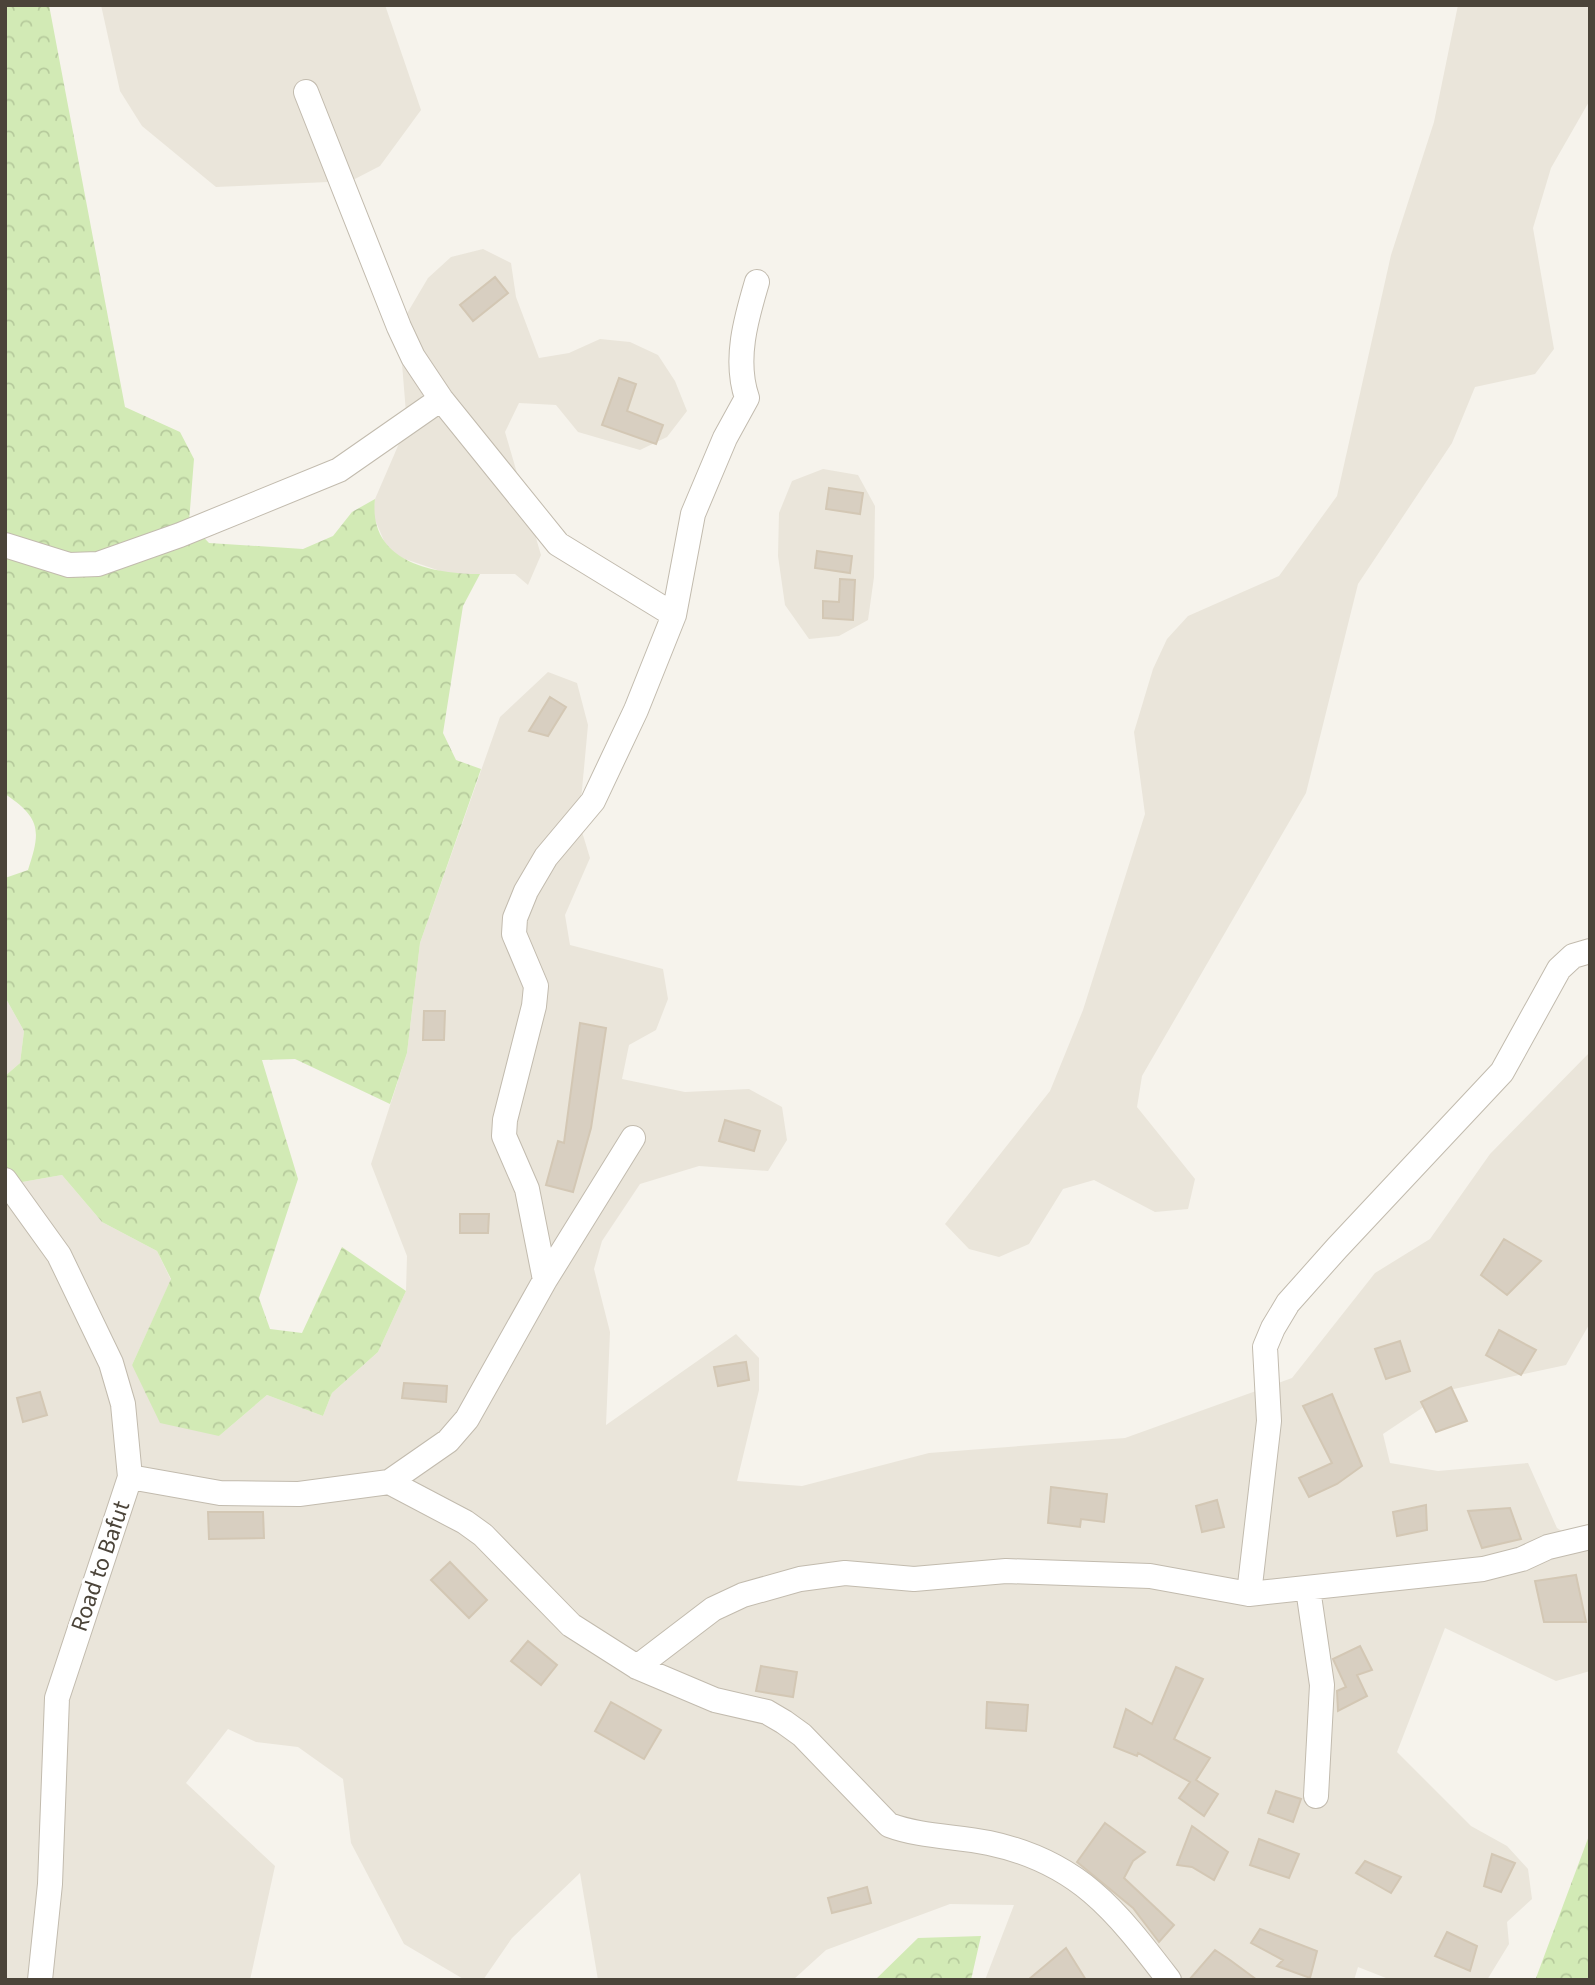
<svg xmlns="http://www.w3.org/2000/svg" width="1595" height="1985" viewBox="0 0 1595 1985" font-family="'Source Sans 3',sans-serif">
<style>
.residential{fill:#eae5da}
.forest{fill:url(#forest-crowns)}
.building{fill:#d8cfc1;stroke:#d3c7b4;stroke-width:2}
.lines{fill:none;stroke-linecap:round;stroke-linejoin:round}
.minor-casing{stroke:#c2bbae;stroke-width:26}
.minor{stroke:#fff;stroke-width:24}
.labels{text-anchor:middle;stroke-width:6;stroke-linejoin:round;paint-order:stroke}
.street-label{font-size:24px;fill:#4b4439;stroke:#fff}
</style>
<defs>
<pattern id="forest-crowns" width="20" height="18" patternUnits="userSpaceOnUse" patternTransform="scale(1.75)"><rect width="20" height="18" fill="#d2eab5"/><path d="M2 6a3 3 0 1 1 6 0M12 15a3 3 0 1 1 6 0" fill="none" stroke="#b6ca9c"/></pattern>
</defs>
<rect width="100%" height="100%" fill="#f6f3ec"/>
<path class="residential" d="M 101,5 L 385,5 L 421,110 L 380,166 L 351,181 L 216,187 L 142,126 L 120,91 Z
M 1458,5 L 1590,5 L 1590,100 L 1551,168 L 1533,228 L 1554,349 L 1535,374 L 1475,387 L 1452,443 L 1358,584 L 1306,793 L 1142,1076 L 1137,1107 L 1195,1179 L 1188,1209 L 1155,1212 L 1094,1180 L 1063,1189 L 1029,1244 L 999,1257 L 969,1249 L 945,1224 L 1050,1091 L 1083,1010 L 1145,814 L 1134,732 L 1153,669 L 1167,639 L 1188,616 L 1279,576 L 1337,496 L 1391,255 L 1434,122 Z
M 483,249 L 511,263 L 516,297 L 539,358 L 569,353 L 600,339 L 630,342 L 658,355 L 675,381 L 687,411 L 667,437 L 640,450 L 578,432 L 556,405 L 519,403 L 505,432 L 541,555 L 528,585 L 515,574 L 449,574 L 402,558 L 387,548 L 373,515 L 375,499 L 407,425 L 399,327 L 428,278 L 451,257 Z
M 823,469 L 858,475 L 875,506 L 874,577 L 868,620 L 839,636 L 809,639 L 785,605 L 778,556 L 779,513 L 792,481 Z
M 548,672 L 577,683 L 588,725 L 579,822 L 590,858 L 565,915 L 570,945 L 663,969 L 668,999 L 656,1030 L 629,1045 L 622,1079 L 685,1092 L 749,1089 L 782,1107 L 787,1140 L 768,1171 L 699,1166 L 640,1184 L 602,1241 L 594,1269 L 610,1332 L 606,1425 L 736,1334 L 759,1358 L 759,1390 L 737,1481 L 802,1486 L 929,1453 L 1125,1438 L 1292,1378 L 1375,1273 L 1430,1239 L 1490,1154 L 1590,1052 L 1590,1323 L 1566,1365 L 1449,1390 L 1383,1434 L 1390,1463 L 1438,1471 L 1528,1463 L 1557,1528 L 1590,1549 L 1590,1671 L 1556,1681 L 1445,1628 L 1397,1752 L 1471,1826 L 1507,1846 L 1528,1869 L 1532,1899 L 1507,1922 L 1509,1944 L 1487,1980 L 1391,1980 L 1358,1967 L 1354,1980 L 985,1980 L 1014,1905 L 950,1904 L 826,1950 L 793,1980 L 598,1980 L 580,1873 L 512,1938 L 483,1980 L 465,1980 L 404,1944 L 351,1843 L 343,1779 L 298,1747 L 256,1742 L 228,1729 L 186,1783 L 275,1866 L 250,1980 L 5,1980 L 5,1185 L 62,1175 L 102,1222 L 157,1251 L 171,1280 L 132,1365 L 219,1436 L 267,1395 L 323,1416 L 332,1393 L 378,1352 L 406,1291 L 407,1256 L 371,1164 L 407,1053 L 420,943 L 500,717 Z
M 5,997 L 24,1031 L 20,1063 L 5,1076 Z"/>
<path class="forest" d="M 5,5 L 49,5 L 125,407 L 180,432 L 194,459 L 189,522 L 209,543 L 303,549 L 333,536 L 352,512 L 375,499 C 368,561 431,574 480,574 L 463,606 L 443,733 L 456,760 L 481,769 L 420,943 L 407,1053 L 390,1104 L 295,1059 L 262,1060 L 298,1179 L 259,1298 L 270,1329 L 302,1333 L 342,1247 L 406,1291 L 378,1352 L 332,1393 L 323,1416 L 267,1395 L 219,1436 L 160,1423 L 132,1365 L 171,1279 L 157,1251 L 102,1222 L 62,1175 L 5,1185 L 5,1076 L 20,1063 L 24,1031 L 5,997 L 5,878 L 28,870 C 41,831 41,818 5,794 Z
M 1590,1833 L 1590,1980 L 1536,1980 L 1536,1978 Z
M 981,1936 L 971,1980 L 875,1980 L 918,1938 Z"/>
<path class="building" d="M 495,277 L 508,293 L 473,321 L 460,305 Z
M 619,378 L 636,384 L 627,411 L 663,425 L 656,444 L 602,425 Z
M 829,488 L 863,493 L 860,514 L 826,509 Z
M 817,551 L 852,556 L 850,573 L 815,568 Z
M 840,579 L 855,580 L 853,620 L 823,618 L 823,601 L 839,602 Z
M 550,697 L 566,707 L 548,736 L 529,731 Z
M 424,1011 L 445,1011 L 444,1040 L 423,1040 Z
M 580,1023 L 606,1028 L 591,1128 L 573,1192 L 546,1185 L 558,1141 L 564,1143 Z
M 725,1120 L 760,1131 L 754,1151 L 719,1141 Z
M 460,1214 L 489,1214 L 488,1233 L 460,1233 Z
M 1504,1239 L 1541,1261 L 1507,1295 L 1481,1275 Z
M 1499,1330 L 1536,1350 L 1521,1375 L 1486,1355 Z
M 1400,1341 L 1410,1371 L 1386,1379 L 1375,1349 Z
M 746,1362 L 749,1380 L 718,1386 L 714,1367 Z
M 404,1383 L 447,1386 L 446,1402 L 402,1398 Z
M 1451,1387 L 1467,1421 L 1436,1432 L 1421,1402 Z
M 40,1392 L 47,1415 L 23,1422 L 17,1398 Z
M 1332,1394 L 1362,1466 L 1337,1484 L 1309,1497 L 1299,1478 L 1332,1463 L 1303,1406 Z
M 1051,1487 L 1107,1494 L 1104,1522 L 1081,1519 L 1080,1527 L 1048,1523 Z
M 1217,1500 L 1224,1527 L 1202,1532 L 1196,1506 Z
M 1426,1505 L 1427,1530 L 1397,1536 L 1393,1512 Z
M 1510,1508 L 1521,1539 L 1482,1548 L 1468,1511 Z
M 208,1512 L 263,1512 L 264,1538 L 209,1539 Z
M 450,1562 L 487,1600 L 469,1618 L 431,1580 Z
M 1576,1575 L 1586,1622 L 1544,1622 L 1535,1581 Z
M 528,1641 L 557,1665 L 541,1685 L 511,1661 Z
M 1360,1646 L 1372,1670 L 1357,1675 L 1367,1696 L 1338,1711 L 1337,1691 L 1346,1687 L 1333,1659 Z
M 761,1666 L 797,1672 L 793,1697 L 756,1691 Z
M 1176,1667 L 1203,1679 L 1174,1739 L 1210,1758 L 1196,1780 L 1218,1794 L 1204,1816 L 1179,1798 L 1190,1782 L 1138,1753 L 1137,1756 L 1114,1747 L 1126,1709 L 1152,1724 Z
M 611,1702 L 661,1730 L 644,1759 L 595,1731 Z
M 987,1702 L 1028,1705 L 1026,1731 L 986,1728 Z
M 1276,1791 L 1301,1799 L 1293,1822 L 1268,1813 Z
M 1105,1823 L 1145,1852 L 1133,1861 L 1124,1878 L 1174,1925 L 1159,1942 L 1133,1908 L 1077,1862 Z
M 1192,1826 L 1228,1852 L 1214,1880 L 1192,1867 L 1177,1865 Z
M 1259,1839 L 1299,1854 L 1289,1878 L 1250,1865 Z
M 1492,1854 L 1515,1863 L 1501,1892 L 1484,1886 Z
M 1365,1861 L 1401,1877 L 1391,1893 L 1356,1873 Z
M 867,1887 L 871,1903 L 832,1913 L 828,1898 Z
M 1260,1929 L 1317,1951 L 1310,1978 L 1277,1966 L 1283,1960 L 1251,1943 Z
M 1447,1932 L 1477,1946 L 1470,1971 L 1435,1956 Z
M 1066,1948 L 1086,1980 L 1028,1980 Z
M 1215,1950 L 1230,1960 L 1257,1980 L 1189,1980 Z"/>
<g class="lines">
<defs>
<path id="minor" d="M 306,92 L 399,327 L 413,357 L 441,399 L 558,544 L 674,615
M 5,545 L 69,565 L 98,564 L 180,535 L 339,470 L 441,399
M 5,1180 L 59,1255 L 111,1363 L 123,1404 L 130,1477 L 57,1698 L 50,1884 L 40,1980
M 545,1280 L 527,1189 L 504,1136 L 505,1120 L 534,1006 L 536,986 L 514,934 L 515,918 L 526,891 L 546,857 L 593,801 L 636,710 L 674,615 L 693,514 L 725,438 L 747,398 C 734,360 746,319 757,282
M 130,1477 L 220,1493 L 299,1494 L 389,1482 L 448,1441 L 467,1419 L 545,1280 L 633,1138
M 389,1482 L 465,1522 L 483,1535 L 571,1625 L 637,1667 L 715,1700 L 767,1712 L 784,1722 L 802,1735 L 889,1825 C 921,1837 956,1836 989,1843 C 1079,1862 1116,1911 1169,1980
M 1308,1589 L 1322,1685 L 1316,1796
M 1249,1594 L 1269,1421 L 1265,1347 L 1273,1328 L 1288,1303 L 1337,1248 L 1502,1072 L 1559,969 L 1573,956 L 1590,951
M 637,1667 L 713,1609 L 743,1595 L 800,1579 L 845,1573 L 914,1579 L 1006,1571 L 1150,1576 L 1249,1594 L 1483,1569 L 1522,1559 L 1548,1547 L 1590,1537"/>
</defs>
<use href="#minor" class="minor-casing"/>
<use href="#minor" class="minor"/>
</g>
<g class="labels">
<g class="street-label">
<text transform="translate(100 1566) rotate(-71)" y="8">Road to Bafut</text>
</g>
</g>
<rect width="1595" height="1985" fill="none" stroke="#4b4439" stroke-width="14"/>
</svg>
